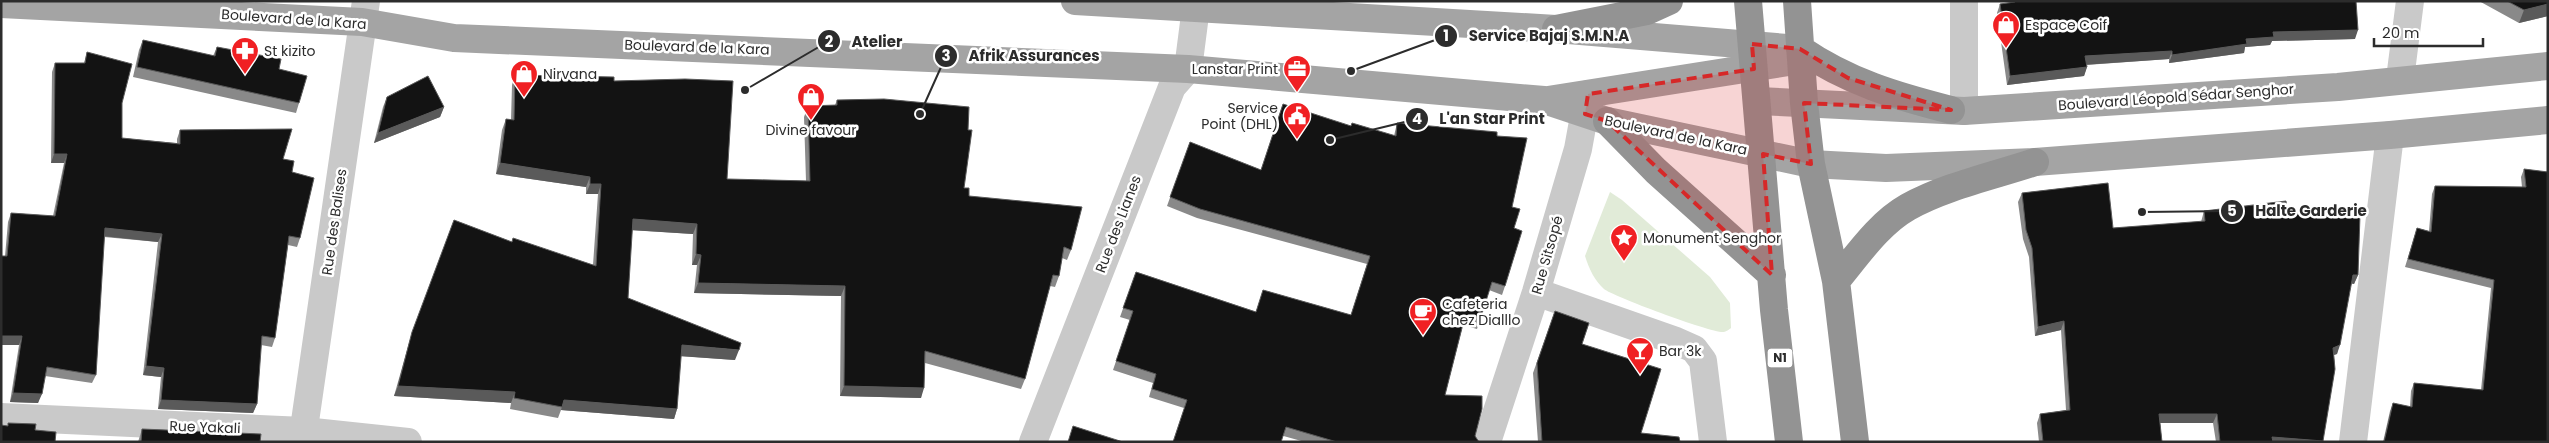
<svg xmlns="http://www.w3.org/2000/svg" width="2549" height="443" viewBox="0 0 2549 443" font-family="Poppins,sans-serif">
<style>
.green{fill:#e1ebd8}
.lines{fill:none;stroke-linecap:round;stroke-linejoin:round}
.minor{stroke:#c9c9c9;stroke-width:28}
.major{stroke:#a4a4a4;stroke-width:28}
.highway{stroke:#939393;stroke-width:28}
.wall{fill:#898989}
.shaded-wall{fill:#5a5a5a}
.building{fill:#131313;stroke:#5a5a5a}
.marked{fill:#d62828;fill-opacity:0.2;stroke:#d62828;stroke-width:4;stroke-dasharray:10 6;stroke-linejoin:round}
.labels{text-anchor:middle;stroke-width:5;stroke-linejoin:round;paint-order:stroke}
.shield{fill:#fff;stroke:#6b6b6b;stroke-width:1}
.shield-label{font-size:12px;font-weight:bold;fill:#2c2c2c}
.street-label{font-size:14px;fill:#2c2c2c;stroke:#fff}
.poi-label{font-size:14px;fill:#2c2c2c;stroke:#fff;text-anchor:start}
.leader{fill:none;stroke:#2c2c2c;stroke-width:2}
.callout-dot{fill:#2c2c2c;stroke:#fff;stroke-width:2}
.mark-label{font-size:15px;text-anchor:middle;font-weight:bold;fill:#fff}
.callout-label{font-size:15px;text-anchor:middle;font-weight:bold;fill:#2c2c2c;stroke:#fff;stroke-width:5;stroke-linejoin:round;paint-order:stroke}
</style>
<rect width="100%" height="100%" fill="#fff"/>
<path class="green" d="M 1610,192 L 1622,200 L 1710,277 L 1730,303 L 1731,328 C 1730,329 1725,332 1724,332 C 1714,334 1612,296 1604,289 C 1595,281 1589,269 1585,256 Z"/>
<g class="lines">
<path class="minor" d="M 1964,1 L 1964,111
M 2400,79 L 2410,1
M 1536,292 L 1676,341 L 1694,349 L 1703,361 L 1713,442
M 1,417 L 304,431 L 408,442
M 302,442 L 366,1
M 1033,442 L 1172,87 L 1188,69 L 1196,7
M 1487,442 L 1536,292 L 1578,149 L 1588,94
M 2353,442 L 2390,135"/>
<path class="major" d="M 1075,1 L 1556,29 L 1800,49
M 1,4 L 362,22 L 454,38 L 1188,69 L 1544,100 L 1607,121 L 1811,164 L 1886,168 L 2035,162 L 2390,135 L 2548,120
M 1548,100 L 1801,60
M 1758,101 L 1964,111 L 2338,87 L 2548,66"/>
<path class="highway" d="M 1748,1 L 1774,310 L 1789,442
M 1797,1 L 1804,103 L 1811,164 L 1836,281 L 1855,442
M 1556,29 L 1647,11 L 1669,1
M 1800,49 C 1848,82 1896,96 1951,110
M 1607,121 L 1656,171 L 1772,275
M 1836,281 C 1857,256 1878,224 1908,207 C 1946,186 1993,176 2035,162"/>
</g>
<path class="wall" d="M 2011,1 L 2356,1 L 2355,39 L 2272,41 L 2270,45 L 2245,47 L 2244,53 L 2169,63 L 2169,59 L 2086,65 L 2087,67 L 2084,76 L 2007,85 L 1997,13 L 2000,4 L 2011,3 Z
M 2479,1 L 2548,1 L 2548,16 L 2519,23 Z
M 143,40 L 213,56 L 217,47 L 279,69 L 299,103 L 296,113 L 133,77 L 139,50 Z
M 87,52 L 122,103 L 122,138 L 177,143 L 177,139 L 180,130 L 283,159 L 292,172 L 300,238 L 297,247 L 288,245 L 275,338 L 272,347 L 261,345 L 257,404 L 253,413 L 158,409 L 161,377 L 143,375 L 158,242 L 104,237 L 96,375 L 92,383 L 45,376 L 38,403 L 10,402 L 19,345 L 1,345 L 1,256 L 5,256 L 8,222 L 11,213 L 53,216 L 64,163 L 51,163 L 52,72 L 55,63 L 84,63 Z
M 515,75 L 614,81 L 727,179 L 806,181 L 804,117 L 808,106 L 835,105 L 837,100 L 964,188 L 969,196 L 1071,250 L 1067,260 L 1062,258 L 1059,276 L 1055,287 L 1050,286 L 1025,379 L 1021,389 L 925,363 L 921,398 L 840,396 L 841,296 L 694,293 L 697,265 L 692,265 L 693,234 L 632,230 L 628,298 L 735,360 L 681,356 L 677,409 L 674,419 L 561,410 L 558,418 L 510,409 L 511,403 L 394,396 L 409,343 L 454,220 L 512,242 L 593,265 L 598,194 L 586,194 L 586,187 L 496,174 L 502,130 L 506,119 L 511,120 L 512,85 Z
M 387,97 L 444,107 L 440,117 L 374,143 L 383,107 Z
M 1397,123 L 1497,136 L 1512,207 L 1514,228 L 1505,286 L 1502,295 L 1489,290 L 1477,329 L 1463,325 L 1445,395 L 1479,442 L 1305,442 L 1184,408 L 1149,397 L 1153,383 L 1113,370 L 1130,320 L 1120,317 L 1136,272 L 1256,312 L 1263,290 L 1351,315 L 1367,264 L 1197,218 L 1167,206 L 1190,142 L 1261,170 L 1351,126 L 1394,136 Z
M 2524,169 L 2548,172 L 2548,442 L 2383,442 L 2390,411 L 2393,403 L 2410,407 L 2411,391 L 2414,383 L 2481,390 L 2491,288 L 2405,267 L 2417,228 L 2429,231 L 2432,194 L 2435,186 L 2522,187 L 2521,177 Z
M 2022,193 L 2113,228 L 2201,222 L 2204,211 L 2287,211 L 2358,275 L 2354,284 L 2351,283 L 2337,354 L 2334,355 L 2335,369 L 2322,442 L 2216,442 L 2213,423 L 2160,423 L 2162,442 L 2039,442 L 2037,423 L 2040,414 L 2066,410 L 2061,330 L 2035,336 L 2029,257 L 2023,239 L 2018,202 Z
M 1555,311 L 1582,344 L 1641,433 L 1680,442 L 1538,442 L 1533,373 Z
M 142,429 L 260,442 L 138,442 Z"/>
<path class="shaded-wall" d="M 2548,4 L 2548,16 L 2519,23 L 2524,10 Z
M 2358,30 L 2355,39 L 2272,41 L 2270,45 L 2245,47 L 2244,53 L 2169,63 L 2172,55 L 2246,39 L 2273,32 Z
M 2172,51 L 2169,59 L 2082,65 L 2085,56 Z
M 2087,67 L 2084,76 L 2007,85 L 2010,76 Z
M 444,107 L 440,117 L 374,143 L 378,133 Z
M 54,154 L 67,154 L 64,163 L 51,163 Z
M 500,163 L 590,177 L 586,187 L 496,174 Z
M 590,184 L 601,184 L 598,194 L 586,194 Z
M 633,219 L 697,224 L 693,234 L 629,230 Z
M 105,228 L 162,234 L 158,242 L 102,236 Z
M 696,254 L 701,255 L 697,265 L 692,265 Z
M 2353,275 L 2358,275 L 2354,284 L 2349,283 Z
M 698,283 L 845,286 L 841,296 L 694,293 Z
M 2064,321 L 2061,330 L 2035,336 L 2038,327 Z
M 1,336 L 22,336 L 19,345 L 1,345 Z
M 682,345 L 739,350 L 735,360 L 678,356 Z
M 2340,345 L 2337,354 L 2330,356 L 2333,348 Z
M 146,366 L 164,368 L 161,377 L 143,375 Z
M 398,386 L 515,392 L 511,403 L 394,396 Z
M 844,386 L 924,388 L 921,398 L 840,396 Z
M 13,393 L 42,394 L 38,403 L 10,402 Z
M 161,400 L 257,404 L 253,413 L 158,409 Z
M 564,400 L 677,409 L 674,419 L 561,410 Z
M 2159,414 L 2217,414 L 2213,423 L 2156,423 Z
M 2272,437 L 2323,441 L 2322,442 L 2271,442 Z"/>
<path class="building" d="M 2015,1 L 2356,1 L 2358,30 L 2273,32 L 2274,37 L 2246,39 L 2247,44 L 2172,55 L 2172,51 L 2085,56 L 2087,67 L 2010,76 L 2000,4 L 2015,2 Z
M 2507,1 L 2548,1 L 2548,4 L 2524,10 Z
M 143,40 L 215,56 L 217,47 L 281,59 L 279,69 L 307,76 L 299,103 L 137,67 Z
M 87,52 L 132,64 L 122,103 L 122,138 L 180,144 L 180,130 L 292,129 L 283,159 L 294,161 L 292,172 L 314,178 L 300,238 L 289,236 L 275,338 L 262,336 L 257,404 L 161,400 L 164,368 L 146,366 L 162,234 L 105,228 L 96,375 L 47,367 L 42,394 L 13,393 L 22,336 L 1,336 L 1,256 L 7,256 L 11,213 L 55,216 L 67,154 L 54,154 L 55,63 L 85,63 Z
M 515,75 L 614,77 L 614,81 L 685,79 L 733,81 L 727,179 L 810,181 L 808,106 L 837,105 L 837,100 L 884,99 L 969,107 L 968,130 L 972,130 L 964,188 L 969,188 L 969,196 L 1082,207 L 1071,250 L 1064,247 L 1059,276 L 1053,275 L 1025,379 L 925,351 L 924,388 L 844,386 L 845,286 L 698,283 L 701,255 L 696,254 L 697,224 L 633,219 L 628,298 L 741,343 L 739,350 L 682,345 L 677,409 L 564,400 L 562,407 L 514,398 L 515,392 L 398,386 L 412,332 L 454,220 L 512,242 L 513,238 L 596,266 L 601,184 L 590,184 L 590,177 L 500,163 L 506,119 L 514,120 Z
M 428,76 L 444,107 L 378,133 L 387,97 Z
M 1283,104 L 1351,126 L 1352,123 L 1396,136 L 1397,123 L 1497,132 L 1497,136 L 1527,138 L 1512,207 L 1520,209 L 1514,228 L 1522,231 L 1505,286 L 1492,282 L 1480,320 L 1465,316 L 1445,395 L 1482,396 L 1482,409 L 1475,436 L 1479,442 L 1337,442 L 1286,427 L 1281,442 L 1173,442 L 1187,400 L 1152,389 L 1156,374 L 1116,361 L 1133,311 L 1123,308 L 1136,272 L 1256,312 L 1263,290 L 1351,315 L 1370,256 L 1200,209 L 1170,197 L 1190,142 L 1261,170 Z
M 2524,169 L 2548,172 L 2548,442 L 2384,442 L 2393,403 L 2412,407 L 2414,383 L 2483,390 L 2494,280 L 2408,259 L 2417,228 L 2431,232 L 2435,186 L 2526,187 Z
M 2108,183 L 2113,228 L 2205,221 L 2204,211 L 2286,201 L 2287,211 L 2360,215 L 2358,275 L 2353,275 L 2340,345 L 2333,348 L 2335,369 L 2323,441 L 2272,437 L 2273,442 L 2220,442 L 2217,414 L 2159,414 L 2162,442 L 2043,442 L 2040,414 L 2070,410 L 2064,321 L 2038,327 L 2032,248 L 2026,230 L 2022,193 Z
M 1555,311 L 1589,323 L 1582,344 L 1661,369 L 1641,433 L 1679,437 L 1680,442 L 1542,442 L 1537,363 Z
M 8,423 L 36,424 L 35,430 L 56,432 L 55,442 L 1,442 L 1,425 L 8,426 Z
M 1073,426 L 1123,442 L 1068,442 Z
M 142,429 L 261,434 L 260,442 L 141,442 Z"/>
<path class="marked" d="M 1752,44 L 1800,49 L 1848,78 L 1951,110 L 1804,103 L 1811,164 L 1763,154 L 1772,275 L 1607,121 L 1585,114 L 1588,94 L 1754,69 Z"/>
<defs>
<symbol id="shop-pin" viewBox="-11 -11 22 30"><path d="M0 17L-7.5 6A9.5 9.5 0 1 1 7.5 6Z" fill="#f02023" stroke="#fff"/><path d="M-5-2.5h2.3a2.7 3.5 0 0 1 5.4 0H5L5.5 6h-11ZM-1.5-2.5h3a1.5 2.3 0 0 0-3 0Z" fill="#fff"/></symbol>
<symbol id="pharmacy-pin" viewBox="-11 -11 22 30"><path d="M0 17L-7.5 6A9.5 9.5 0 1 1 7.5 6Z" fill="#f02023" stroke="#fff"/><path d="M-2-6h4v4h4v4h-4v4h-4v-4h-4v-4h4Z" fill="#fff"/></symbol>
<symbol id="office-pin" viewBox="-11 -11 22 30"><path d="M0 17L-7.5 6A9.5 9.5 0 1 1 7.5 6Z" fill="#f02023" stroke="#fff"/><path d="M-6-3h4V-5.5h4V-3h4V5H-6ZM-1-4.5V-3h2v-1.5ZM-6 0V1H6V0Z" fill="#fff"/></symbol>
<symbol id="civic-pin" viewBox="-11 -11 22 30"><path d="M0 17L-7.5 6A9.5 9.5 0 1 1 7.5 6Z" fill="#f02023" stroke="#fff"/><path d="M-.6-6.5H3V-4.5H.6V-3L4-1V1h2V6H-6V1h2V-1L-.6-3ZM-1.2 2.5V6h2.4V2.5Z" fill="#fff"/></symbol>
<symbol id="sight-pin" viewBox="-11 -11 22 30"><path d="M0 17L-7.5 6A9.5 9.5 0 1 1 7.5 6Z" fill="#f02023" stroke="#fff"/><path d="M0-6L1.8-2.2L6-1.7L2.9 1.2L3.7 5.4L0 3.3L-3.7 5.4L-2.9 1.2L-6-1.7L-1.8-2.2Z" fill="#fff"/></symbol>
<symbol id="cafe-pin" viewBox="-11 -11 22 30"><path d="M0 17L-7.5 6A9.5 9.5 0 1 1 7.5 6Z" fill="#f02023" stroke="#fff"/><path d="M-5.5-4.5H6V0H3Q3 3.5 0 3.5H-2.5Q-5.5 3.5-5.5 0ZM3-3.2v2h1.7v-2ZM-6 4.5H4V6H-6Z" fill="#fff"/></symbol>
<symbol id="bar-pin" viewBox="-11 -11 22 30"><path d="M0 17L-7.5 6A9.5 9.5 0 1 1 7.5 6Z" fill="#f02023" stroke="#fff"/><path d="M-6-5H6L.8 .8V4.5H3.5V6h-7V4.5H-.8V.8Z" fill="#fff"/></symbol>
</defs>
<g fill-rule="evenodd">
<use href="#shop-pin" x="1990" y="9" width="32" height="43"/>
<use href="#pharmacy-pin" x="229" y="35" width="32" height="43"/>
<use href="#office-pin" x="1281" y="53" width="32" height="43"/>
<use href="#shop-pin" x="508" y="58" width="32" height="43"/>
<use href="#shop-pin" x="795" y="81" width="32" height="43"/>
<use href="#civic-pin" x="1281" y="100" width="32" height="43"/>
<use href="#sight-pin" x="1608" y="222" width="32" height="43"/>
<use href="#cafe-pin" x="1407" y="296" width="32" height="43"/>
<use href="#bar-pin" x="1624" y="335" width="32" height="43"/>
</g>
<g class="labels">
<rect class="shield" x="1767.5" y="348.5" width="25" height="19" rx="4"/>
<g class="shield-label">
<text x="1780" y="362">N1</text>
</g>
<g class="street-label">
<text transform="translate(294 19) rotate(4)" y="5">Boulevard de la Kara</text>
<text transform="translate(697 47) rotate(2)" y="5">Boulevard de la Kara</text>
<text transform="translate(2176 97) rotate(-4)" y="5">Boulevard Léopold Sédar Senghor</text>
<text transform="translate(1676 135) rotate(12)" y="5">Boulevard de la Kara</text>
<text transform="translate(334 222) rotate(-82)" y="5">Rue des Balises</text>
<text transform="translate(1118 224) rotate(-69)" y="5">Rue des Lianes</text>
<text transform="translate(1547 255) rotate(-74)" y="5">Rue Sitsopé</text>
<text transform="translate(205 427) rotate(2)" y="5">Rue Yakali</text>
</g>
<g class="poi-label">
<text x="2025" y="30">Espace Coif</text>
<text x="264" y="56">St kizito</text>
<text x="1278" y="74" text-anchor="end">Lanstar Print</text>
<text x="543" y="79">Nirvana</text>
<text x="1278" y="113" text-anchor="end">Service<tspan x="1278" dy="16">Point (DHL)</tspan></text>
<text x="811" y="135" text-anchor="middle">Divine favour</text>
<text x="1643" y="243">Monument Senghor</text>
<text x="1442" y="309">Cafeteria<tspan x="1442" dy="16">chez Dialllo</tspan></text>
<text x="1659" y="356">Bar 3k</text>
</g>
</g>
<path class="leader" d="M1351 71L1446 36M745 90L829 41M920 114L946 56M1330 140L1417 119M2142 212L2232 211"/>
<g class="callout-dot">
<circle cx="1351" cy="71" r="5"/>
<circle cx="745" cy="90" r="5"/>
<circle cx="920" cy="114" r="5"/>
<circle cx="1330" cy="140" r="5"/>
<circle cx="2142" cy="212" r="5"/>
<circle cx="1446" cy="36" r="12"/>
<circle cx="829" cy="41" r="12"/>
<circle cx="946" cy="56" r="12"/>
<circle cx="1417" cy="119" r="12"/>
<circle cx="2232" cy="211" r="12"/>
</g>
<g class="mark-label">
<text x="1446" y="41">1</text>
<text x="829" y="47">2</text>
<text x="946" y="61">3</text>
<text x="1417" y="124">4</text>
<text x="2232" y="216">5</text>
</g>
<g class="callout-label">
<text x="1549" y="41">Service Bajaj S.M.N.A</text>
<text x="877" y="47">Atelier</text>
<text x="1034" y="61">Afrik Assurances</text>
<text x="1492" y="124">L'an Star Print</text>
<text x="2311" y="216">Halte Garderie</text>
</g>
<rect width="2549" height="443" fill="none" stroke="#2c2c2c" stroke-width="5"/>
<path d="M2374 38v8h109v-8" fill="none" stroke="#2c2c2c" stroke-width="2.5"/>
<text x="2382" y="38" font-size="15" fill="#2c2c2c" stroke="#ffffff" stroke-width="4" paint-order="stroke">20 m</text>
</svg>
